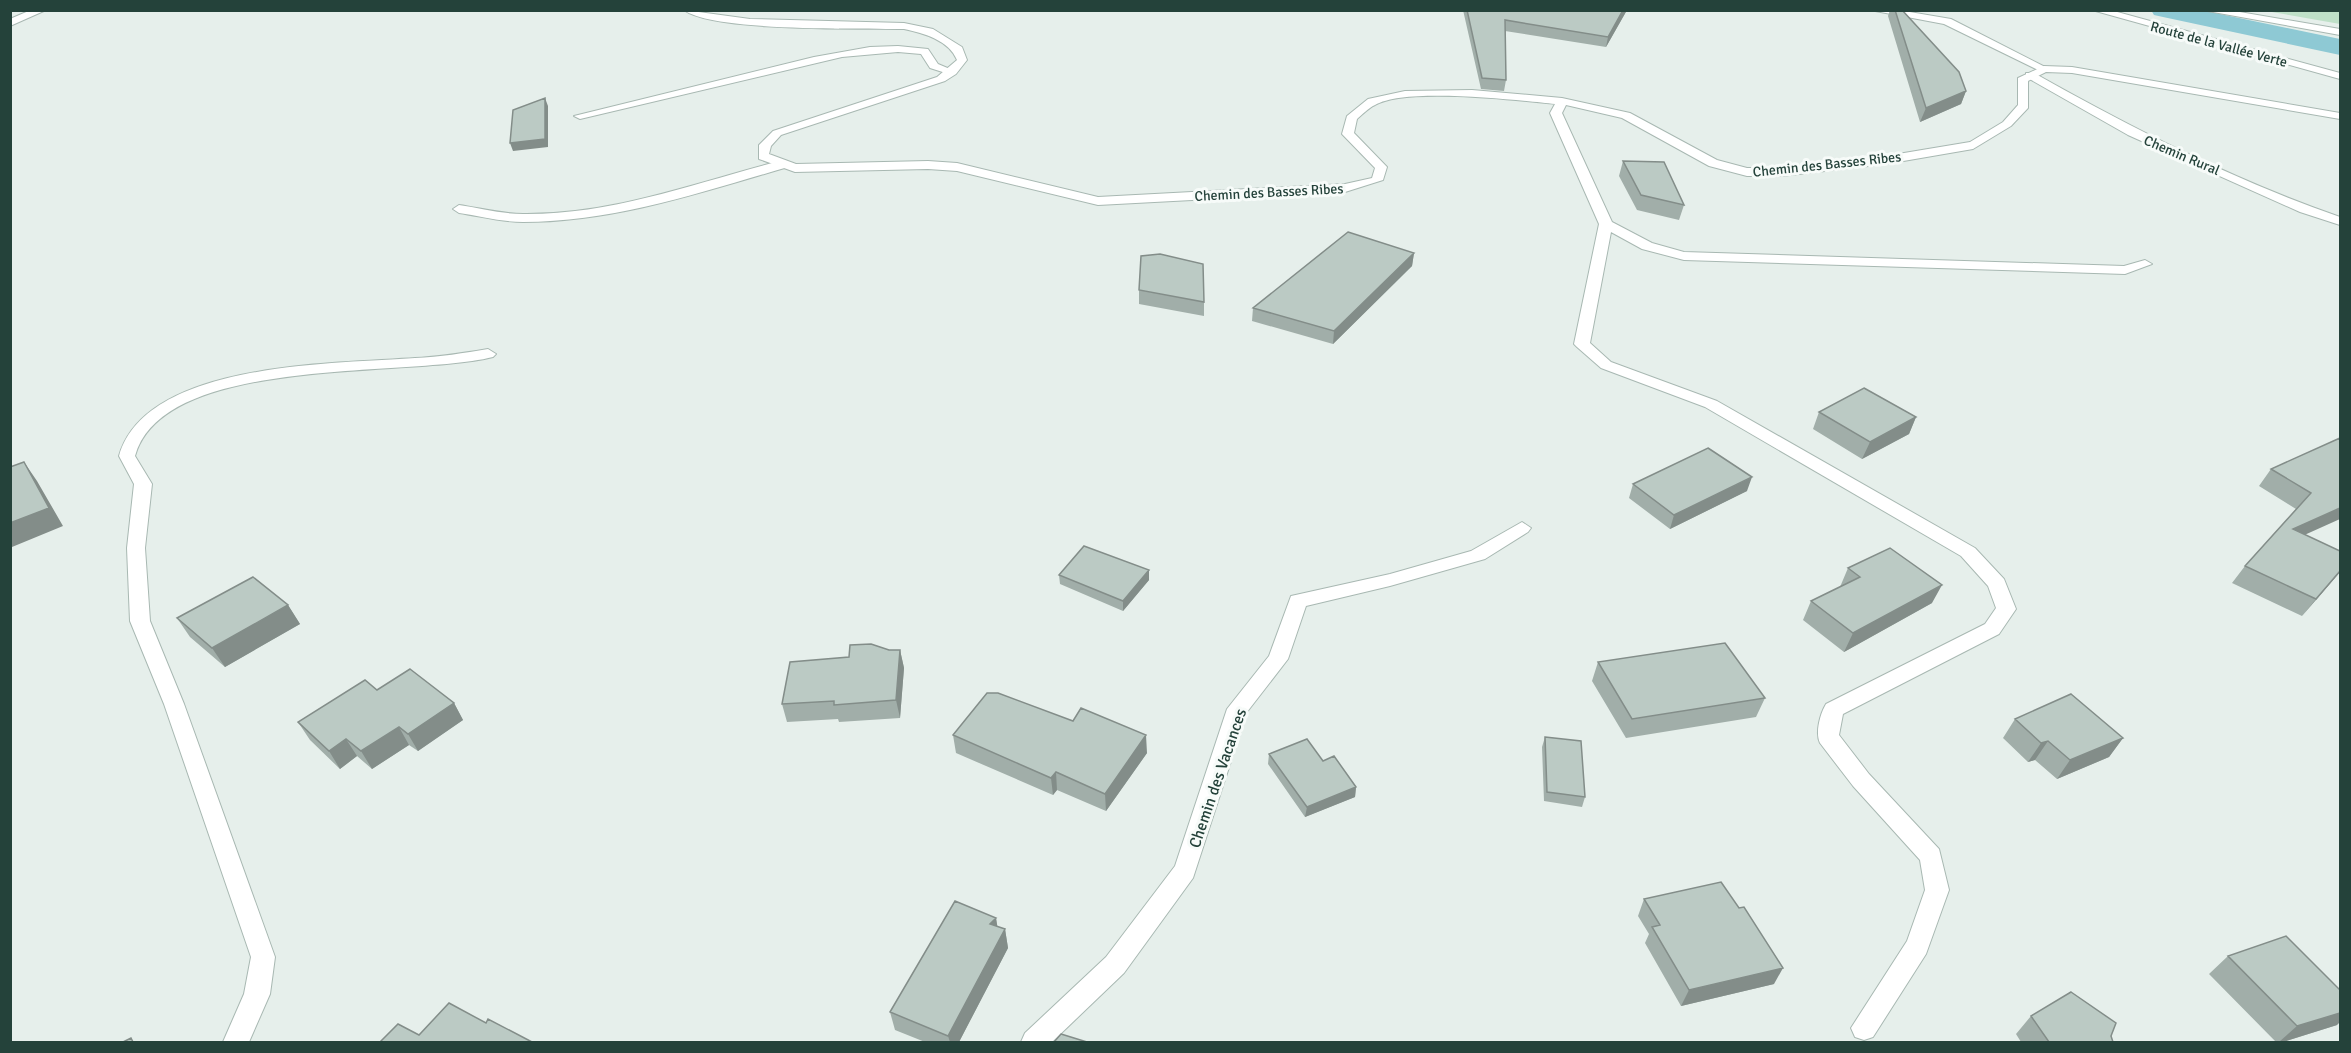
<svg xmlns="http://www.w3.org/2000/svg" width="2351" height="1053" viewBox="0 0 2351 1053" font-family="Signika,sans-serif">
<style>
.green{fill:#bfe0c8}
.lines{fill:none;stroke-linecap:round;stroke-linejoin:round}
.canal{fill:#8ec9d4;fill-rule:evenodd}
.service-casing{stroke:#a8b8b2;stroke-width:2}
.minor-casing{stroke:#a8b8b2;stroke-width:2}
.service{fill:#fff;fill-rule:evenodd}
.minor{fill:#fff;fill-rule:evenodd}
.wall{fill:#a1aea9}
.shaded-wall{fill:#838d89}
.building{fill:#bbcac4;stroke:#838d89;stroke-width:1.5}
.labels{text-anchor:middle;stroke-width:6;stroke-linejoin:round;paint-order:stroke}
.far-street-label{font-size:14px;fill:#24423a;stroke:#f7fbf9}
.street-label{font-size:16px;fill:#24423a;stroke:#f7fbf9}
</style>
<rect width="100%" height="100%" fill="#e6efeb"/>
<path class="green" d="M 2266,11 L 2340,11 L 2340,24 Z"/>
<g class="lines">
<path class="canal" d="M 2151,10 L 2201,10 L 2340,39 L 2340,55 L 2163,17 L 2154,15 Z"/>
<defs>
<path id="service" d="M 1870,10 L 1898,10 L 1951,19 L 2049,69 L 2040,71 L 1944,24 Z
M 898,46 L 928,49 L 938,64 L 957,72 L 952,75 L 930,68 L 921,54 L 898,52 L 842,57 L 580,119 L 574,116 L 814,57 L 870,47 Z
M 2026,73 L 2034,73 C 2132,128 2233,180 2340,217 L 2340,225 L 2300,212 L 2128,135 L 2026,77 Z
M 784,160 L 790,164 L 788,167 C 702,192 614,222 523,222 C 501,222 480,216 459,213 L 453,209 L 459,205 C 480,208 501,214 523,214 C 614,215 697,182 784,160 Z"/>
<path id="minor" d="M 31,10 L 46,10 L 10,26 L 10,19 Z
M 684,10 L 750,19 L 904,23 L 933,29 L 962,47 L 967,60 L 956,74 L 945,81 L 781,135 L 771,146 L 769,154 L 796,164 L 928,161 L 957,163 L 1098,197 L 1345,184 L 1372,178 L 1375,168 L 1342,134 L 1347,116 L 1368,99 L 1405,91 L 1472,90 L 1562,98 L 1630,113 L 1717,160 L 1747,168 L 1781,168 L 1886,156 L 1970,142 L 2003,122 L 2018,105 L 2018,78 L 2044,66 L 2072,67 L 2340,113 L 2340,119 L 2072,73 L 2046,72 L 2028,81 L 2028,108 L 2011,126 L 1973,149 L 1886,164 L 1781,176 L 1747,176 L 1709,166 L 1622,118 L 1566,105 L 1562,113 L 1612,222 L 1652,243 L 1684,252 L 2124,266 L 2145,260 L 2152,264 L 2125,274 L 1684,260 L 1642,249 L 1611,232 L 1590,343 L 1611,362 L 1717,401 L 1975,548 L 2004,579 L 2016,609 L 1999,634 L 1843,714 L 1839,735 L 1869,774 L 1939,849 L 1949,890 L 1926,954 L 1873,1037 L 1864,1040 L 1855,1037 L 1851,1028 L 1907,941 L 1925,890 L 1920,860 L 1853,786 L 1820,743 C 1815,733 1820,714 1826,704 L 1985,624 L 1996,608 L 1988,586 L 1961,556 L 1705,407 L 1601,368 L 1577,347 L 1574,344 L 1599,224 L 1550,113 L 1555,104 C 1517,100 1405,87 1375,105 C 1368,108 1362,115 1357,119 L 1354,133 L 1387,167 L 1383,180 L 1345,192 L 1098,205 L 957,171 L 928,169 L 795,172 L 759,159 L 759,145 L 773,131 L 937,77 L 957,60 C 949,40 923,33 904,29 C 861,28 713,32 684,10 Z
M 2092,10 L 2110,10 L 2340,73 L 2340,79 Z
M 2202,10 L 2228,10 L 2340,29 L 2340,35 Z
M 488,349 L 496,354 L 493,357 C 410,378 163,354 135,456 L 152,484 L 145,548 L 150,621 L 184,704 L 275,957 L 270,994 L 249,1042 L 223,1042 L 244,994 L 251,957 L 164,704 L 130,621 L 127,548 L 134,484 L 119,456 C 146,361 336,364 415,358 C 440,357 464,353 488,349 Z
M 1522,522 L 1531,528 L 1528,532 L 1485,559 L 1390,586 L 1306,606 L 1288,659 L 1247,712 L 1193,878 L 1124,973 L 1052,1042 L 1021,1042 L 1025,1033 L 1106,957 L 1175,866 L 1227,709 L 1269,656 L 1291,596 L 1390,574 L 1471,551 Z"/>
</defs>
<use href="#service" class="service-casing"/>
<use href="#minor" class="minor-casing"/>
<use href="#service" class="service"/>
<use href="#minor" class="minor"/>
</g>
<path class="wall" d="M 1463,10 L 1627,10 L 1606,47 L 1505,31 L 1506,80 L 1504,91 L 1481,89 Z
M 1890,10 L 1902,10 L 1966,91 L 1961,104 L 1920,122 L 1888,16 Z
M 1623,161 L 1684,205 L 1679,220 L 1637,210 L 1619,176 Z
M 1414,253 L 1412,266 L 1333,344 L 1252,321 L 1253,308 Z
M 1139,290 L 1204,302 L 1204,316 L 1139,304 Z
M 1819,412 L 1916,417 L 1909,434 L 1862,459 L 1813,429 Z
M 2340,438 L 2305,535 L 2340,551 L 2340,572 L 2302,616 L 2232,583 L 2245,566 L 2296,509 L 2259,486 L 2271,469 Z
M 1633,484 L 1747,491 L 1670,529 L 1629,498 Z
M 1848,568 L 1932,603 L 1844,652 L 1803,620 L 1811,601 L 1840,587 Z
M 1059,575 L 1149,580 L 1123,611 L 1060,584 Z
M 288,605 L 300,624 L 225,667 L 190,637 L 177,618 Z
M 889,650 L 900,650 L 904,668 L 900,718 L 839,722 L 838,719 L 787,722 L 782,704 L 849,657 Z
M 1598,662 L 1765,698 L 1756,717 L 1626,738 L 1592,681 Z
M 377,690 L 454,703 L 463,720 L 418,751 L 409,745 L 372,769 L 357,756 L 340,769 L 310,740 L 298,722 Z
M 2015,719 L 2123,738 L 2109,757 L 2057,779 L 2035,760 L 2028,762 L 2003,738 Z
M 1073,721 L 1147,753 L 1106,811 L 1057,790 L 1053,795 L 956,753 L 953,735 Z
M 1545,737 L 1585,797 L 1582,807 L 1544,801 L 1542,747 Z
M 1269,754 L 1356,787 L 1355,797 L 1305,817 L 1268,764 Z
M 1644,899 L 1774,984 L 1681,1006 L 1645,943 L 1649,934 L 1638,916 Z
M 996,918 L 997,927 L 1005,929 L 1008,948 L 959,1042 L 925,1042 L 895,1030 L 890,1012 Z
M 2228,956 L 2337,1025 L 2283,1042 L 2276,1042 L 2209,974 Z
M 2031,1016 L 2111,1036 L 2113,1042 L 2021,1042 L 2016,1034 Z"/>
<path class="shaded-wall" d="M 1623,10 L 1627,10 L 1606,47 L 1608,37 Z
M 1966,91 L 1961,104 L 1920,122 L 1926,108 Z
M 545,98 L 548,106 L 548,147 L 513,151 L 510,143 Z
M 1414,253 L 1412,266 L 1333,344 L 1334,331 Z
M 1916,417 L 1909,434 L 1862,459 L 1870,442 Z
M 24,462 L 37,481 L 63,526 L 12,547 L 10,545 L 10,523 Z
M 1752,477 L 1747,491 L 1670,529 L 1674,515 Z
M 2340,508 L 2340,519 L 2280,546 L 2293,529 Z
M 1149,570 L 1149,580 L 1123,611 L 1123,601 Z
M 2340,571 L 2340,572 L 2302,616 L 2316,599 Z
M 1942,585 L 1932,603 L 1844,652 L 1853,633 Z
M 288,605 L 300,624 L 225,667 L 212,648 Z
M 900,650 L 904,668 L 900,718 L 896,700 Z
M 454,703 L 463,720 L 418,751 L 408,734 Z
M 399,727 L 409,745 L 372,769 L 361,751 Z
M 1146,735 L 1147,753 L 1106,811 L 1105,794 Z
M 2123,738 L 2109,757 L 2057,779 L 2070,760 Z
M 346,739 L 357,756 L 340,769 L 329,751 Z
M 2048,741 L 2035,760 L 2028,762 L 2041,743 Z
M 1056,772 L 1057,790 L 1053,795 L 1051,778 Z
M 1356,787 L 1355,797 L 1305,817 L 1307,807 Z
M 996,918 L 999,936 L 990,924 Z
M 1005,929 L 1008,948 L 959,1042 L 950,1042 L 948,1036 Z
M 1783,968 L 1774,984 L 1681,1006 L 1689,990 Z
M 2340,1013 L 2340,1022 L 2337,1025 L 2283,1042 L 2279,1042 L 2297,1026 Z"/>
<path class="building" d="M 1467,10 L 1623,10 L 1608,37 L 1505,20 L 1506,80 L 1482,78 Z
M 1895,10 L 1902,10 L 1959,72 L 1966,91 L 1926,108 Z
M 545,98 L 545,139 L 510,143 L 513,110 Z
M 1623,161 L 1664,162 L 1684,205 L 1641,195 Z
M 1348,232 L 1414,253 L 1334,331 L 1253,308 Z
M 1160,254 L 1203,264 L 1204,302 L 1139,290 L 1141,256 Z
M 1864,388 L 1916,417 L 1870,442 L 1819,412 Z
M 2340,438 L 2340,508 L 2293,529 L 2340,551 L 2340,571 L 2316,599 L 2245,566 L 2311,493 L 2271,469 Z
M 1708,448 L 1752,477 L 1674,515 L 1633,484 Z
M 24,462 L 49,508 L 10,523 L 10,467 Z
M 1084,546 L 1149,570 L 1123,601 L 1059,575 Z
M 1890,548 L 1942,585 L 1853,633 L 1811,601 L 1860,577 L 1848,568 Z
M 253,577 L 288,605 L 212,648 L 177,618 Z
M 1725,643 L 1765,698 L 1632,719 L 1598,662 Z
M 871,644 L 889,650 L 900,650 L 896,700 L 834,705 L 834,701 L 782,704 L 790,662 L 849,657 L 850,645 Z
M 410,669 L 454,703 L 408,734 L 399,727 L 361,751 L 346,739 L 329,751 L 298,722 L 365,680 L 377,690 Z
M 987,693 L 998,693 L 1073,721 L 1081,708 L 1146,735 L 1105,794 L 1056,772 L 1051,778 L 953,735 Z
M 2071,694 L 2123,738 L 2070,760 L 2048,741 L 2041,743 L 2015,719 Z
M 1545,737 L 1581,741 L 1585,797 L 1547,792 Z
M 1307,739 L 1323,761 L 1334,756 L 1356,787 L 1307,807 L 1269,754 Z
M 1721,882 L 1739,908 L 1744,907 L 1783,968 L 1689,990 L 1652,927 L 1660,925 L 1644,899 Z
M 955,901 L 996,918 L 990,924 L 1005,929 L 948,1036 L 890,1012 Z
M 2286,936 L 2340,990 L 2340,1013 L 2297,1026 L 2228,956 Z
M 2071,992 L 2116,1023 L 2111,1036 L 2113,1042 L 2049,1042 L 2031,1016 Z
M 449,1003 L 486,1023 L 488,1019 L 532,1042 L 380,1042 L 398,1024 L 419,1035 Z
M 1061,1034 L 1087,1042 L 1054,1042 Z
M 131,1038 L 133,1042 L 123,1042 Z"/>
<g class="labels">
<g class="far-street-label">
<text transform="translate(2219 44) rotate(15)" y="5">Route de la Vallée Verte</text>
<text transform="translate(2182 155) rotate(23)" y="5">Chemin Rural</text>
<text transform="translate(1827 164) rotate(-6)" y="5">Chemin des Basses Ribes</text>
<text transform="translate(1269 192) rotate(-3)" y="5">Chemin des Basses Ribes</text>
</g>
<g class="street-label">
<text transform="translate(1217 778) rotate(-71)" y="6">Chemin des Vacances</text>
</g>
</g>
<rect width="2351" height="1053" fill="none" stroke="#24423a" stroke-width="24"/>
</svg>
